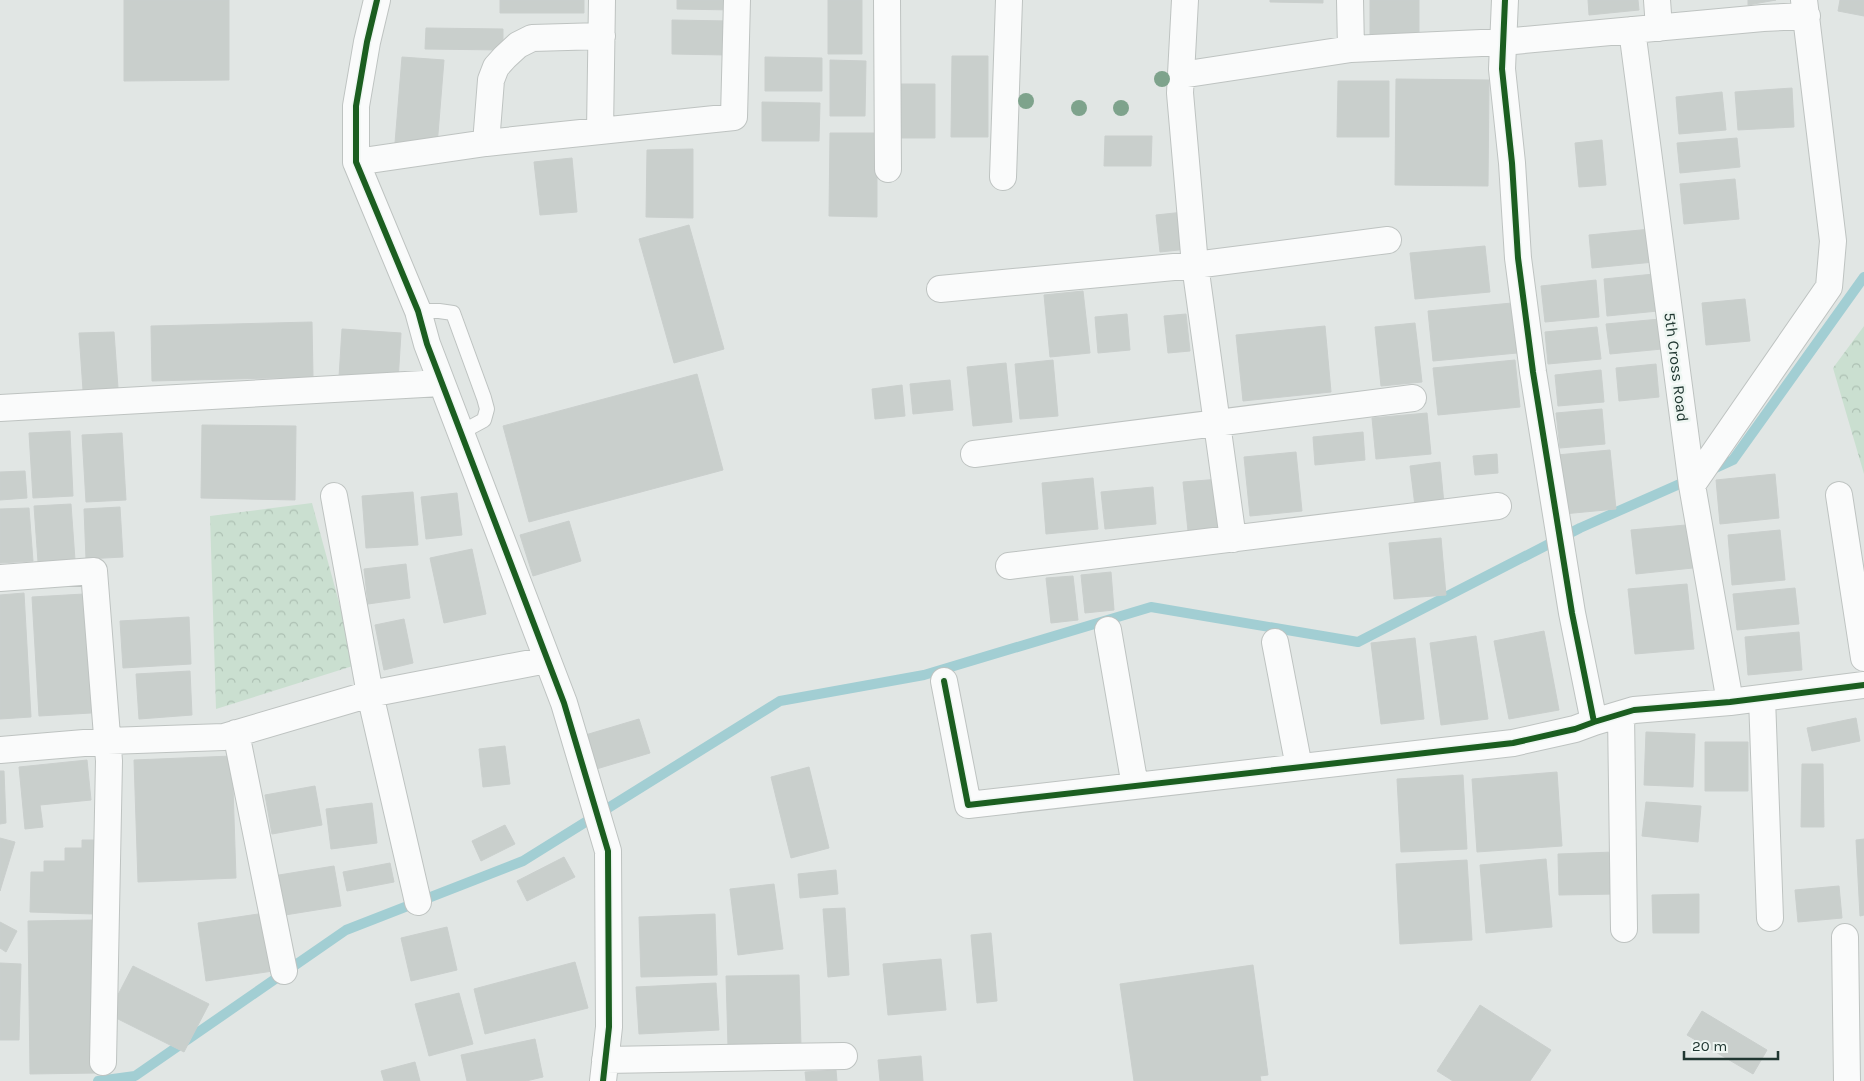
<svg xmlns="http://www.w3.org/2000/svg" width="1864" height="1081" viewBox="0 0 1864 1081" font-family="Karla,sans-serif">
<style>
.park{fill:url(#park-crowns)}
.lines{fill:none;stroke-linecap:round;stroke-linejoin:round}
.stream{stroke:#a2ced3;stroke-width:10}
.building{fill:#c9cfcc;stroke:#cacfcd}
.lane-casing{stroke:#bec3c1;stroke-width:16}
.street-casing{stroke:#bec3c1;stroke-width:28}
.lane{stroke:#fafbfb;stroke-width:14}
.street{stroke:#fafbfb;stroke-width:26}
.cycleway-casing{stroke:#eef6f2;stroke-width:9}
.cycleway{stroke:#1b5e20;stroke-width:6}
.tree{fill:#7ea38c}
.labels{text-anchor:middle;stroke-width:5;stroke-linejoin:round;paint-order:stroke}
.street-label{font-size:16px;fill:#203731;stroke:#eef6f2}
</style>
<defs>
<pattern id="park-crowns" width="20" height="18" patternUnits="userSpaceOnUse" patternTransform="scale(1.25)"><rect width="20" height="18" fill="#cadfd0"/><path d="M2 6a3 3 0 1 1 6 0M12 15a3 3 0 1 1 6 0" fill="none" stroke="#adc0b3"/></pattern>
</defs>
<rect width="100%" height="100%" fill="#e1e6e4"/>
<path class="park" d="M 1864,326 L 1864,474 L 1833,368 Z
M 312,503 L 356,665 L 216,709 L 210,516 Z"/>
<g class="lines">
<path class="stream" d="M 1709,471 L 1733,460 L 1864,277
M 98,1081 L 135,1076 L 346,930 L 523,861 L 780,701 L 924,675 L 1151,607 L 1358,642 L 1580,528 L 1691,479"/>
</g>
<path class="building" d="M 124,0 L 229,0 L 229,80 L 124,81 Z
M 500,0 L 584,0 L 584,13 L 500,13 Z
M 677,0 L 734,0 L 734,10 L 677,9 Z
M 828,0 L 862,0 L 862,54 L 828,54 Z
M 1270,0 L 1323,0 L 1323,3 L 1270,2 Z
M 1370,0 L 1419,0 L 1419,38 L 1370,37 Z
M 1588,0 L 1638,0 L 1639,10 L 1589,15 Z
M 1748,0 L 1776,0 L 1748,5 Z
M 1840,0 L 1864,0 L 1864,16 L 1838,11 Z
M 672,20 L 728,21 L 727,55 L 672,54 Z
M 426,28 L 503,29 L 503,50 L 425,49 Z
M 952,56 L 988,56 L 988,137 L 951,137 Z
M 402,57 L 444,60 L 437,146 L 395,143 Z
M 765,57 L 822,58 L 822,91 L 765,91 Z
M 830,60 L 866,61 L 865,116 L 830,116 Z
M 1396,79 L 1489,80 L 1488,186 L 1395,185 Z
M 1338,81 L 1389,81 L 1389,137 L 1337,137 Z
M 897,84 L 935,84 L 935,138 L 897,138 Z
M 1792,88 L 1794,127 L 1738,130 L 1735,92 Z
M 1722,92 L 1726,130 L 1679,134 L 1676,97 Z
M 762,102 L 820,103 L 819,141 L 762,141 Z
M 830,133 L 877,133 L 877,217 L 829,216 Z
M 1105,136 L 1152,136 L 1151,166 L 1104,166 Z
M 1737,138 L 1740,167 L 1680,173 L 1677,143 Z
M 1602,140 L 1606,185 L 1579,187 L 1575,143 Z
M 693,149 L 693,218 L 646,217 L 647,150 Z
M 572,158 L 577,212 L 540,215 L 534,162 Z
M 1735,179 L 1739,219 L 1684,224 L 1680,184 Z
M 1184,212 L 1188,249 L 1160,252 L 1156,215 Z
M 689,225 L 724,349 L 674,363 L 639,239 Z
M 1651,229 L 1654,262 L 1592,268 L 1589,235 Z
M 1485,246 L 1490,292 L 1415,299 L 1410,253 Z
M 1654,274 L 1658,311 L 1607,316 L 1604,279 Z
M 1596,280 L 1599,317 L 1545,322 L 1541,286 Z
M 1083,291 L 1090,353 L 1050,357 L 1044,295 Z
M 1745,299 L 1750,341 L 1706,345 L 1702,303 Z
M 1512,303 L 1517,353 L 1433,361 L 1428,311 Z
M 1127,314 L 1130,350 L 1098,353 L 1095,317 Z
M 1186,314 L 1190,351 L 1168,353 L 1164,316 Z
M 1660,319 L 1662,349 L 1610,354 L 1606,324 Z
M 312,322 L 313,377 L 152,381 L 151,326 Z
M 1415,323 L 1422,382 L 1381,386 L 1375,327 Z
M 1325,326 L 1331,392 L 1243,401 L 1236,335 Z
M 1597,327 L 1601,359 L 1548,364 L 1545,332 Z
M 342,329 L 401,333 L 398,381 L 339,377 Z
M 114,332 L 118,388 L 83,390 L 79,333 Z
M 1053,360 L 1058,416 L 1020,419 L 1015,364 Z
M 1515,360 L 1520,407 L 1438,415 L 1433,368 Z
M 1006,363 L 1012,422 L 973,426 L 967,367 Z
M 1656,364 L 1659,397 L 1619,401 L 1616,368 Z
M 1601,370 L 1604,402 L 1558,406 L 1555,375 Z
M 697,374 L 723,470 L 529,522 L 503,426 Z
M 950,380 L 953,410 L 913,414 L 910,384 Z
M 902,385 L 905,416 L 875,419 L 872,389 Z
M 1602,409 L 1605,444 L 1560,448 L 1556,413 Z
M 1427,413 L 1431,454 L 1376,459 L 1372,418 Z
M 202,425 L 296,426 L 295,500 L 201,498 Z
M 70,431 L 73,496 L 33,498 L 29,433 Z
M 1363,432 L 1365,460 L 1315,465 L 1313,437 Z
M 122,433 L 126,500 L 86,502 L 82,435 Z
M 1610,450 L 1616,509 L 1563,514 L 1557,455 Z
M 1296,452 L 1302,511 L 1250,516 L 1244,457 Z
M 1497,454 L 1498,473 L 1475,475 L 1473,456 Z
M 1440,462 L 1444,504 L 1415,506 L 1410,466 Z
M 25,471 L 27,498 L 0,500 L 0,472 Z
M 1775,474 L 1779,518 L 1720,524 L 1716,480 Z
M 1093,478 L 1098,529 L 1046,534 L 1042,483 Z
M 1220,479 L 1225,527 L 1188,531 L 1183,482 Z
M 1153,487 L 1156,524 L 1105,529 L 1101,492 Z
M 413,492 L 418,545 L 366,548 L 362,496 Z
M 457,493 L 462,535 L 426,539 L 421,497 Z
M 71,504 L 75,560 L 38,562 L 34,506 Z
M 120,507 L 123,557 L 86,559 L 84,509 Z
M 29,508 L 33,561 L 0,563 L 0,509 Z
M 569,521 L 581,561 L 533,576 L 520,535 Z
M 1697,524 L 1702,567 L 1636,574 L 1631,530 Z
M 1780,530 L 1785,580 L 1732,585 L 1728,535 Z
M 1441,538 L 1446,595 L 1394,599 L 1389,543 Z
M 472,549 L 486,614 L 444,623 L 430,558 Z
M 406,564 L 410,598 L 368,604 L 364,569 Z
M 1111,572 L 1114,610 L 1085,613 L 1081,575 Z
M 1073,576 L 1078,620 L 1051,623 L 1046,578 Z
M 1687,584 L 1694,649 L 1635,654 L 1628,589 Z
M 1795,588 L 1799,624 L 1737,630 L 1733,594 Z
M 24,593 L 31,717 L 0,719 L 0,595 Z
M 84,594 L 91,713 L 39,716 L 32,597 Z
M 189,617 L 191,664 L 123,668 L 120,621 Z
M 404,619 L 413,663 L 384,670 L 375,625 Z
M 1544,631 L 1559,710 L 1509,719 L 1494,641 Z
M 1799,632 L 1802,670 L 1748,675 L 1745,637 Z
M 1476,636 L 1488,719 L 1441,725 L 1430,643 Z
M 1415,638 L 1424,719 L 1381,724 L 1371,643 Z
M 190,671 L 192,715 L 139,719 L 136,674 Z
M 1856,718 L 1860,741 L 1812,751 L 1807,728 Z
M 639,719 L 650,753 L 593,770 L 582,736 Z
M 1646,732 L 1695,734 L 1693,787 L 1644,785 Z
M 1705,742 L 1748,742 L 1748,791 L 1705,791 Z
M 505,746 L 510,784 L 483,787 L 479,749 Z
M 232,756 L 236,878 L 138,882 L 134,760 Z
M 87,760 L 91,800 L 40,805 L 43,827 L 25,829 L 19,767 Z
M 1802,764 L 1823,764 L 1824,827 L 1801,827 Z
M 809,767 L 829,848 L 791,858 L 771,777 Z
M 0,771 L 4,771 L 6,823 L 0,824 Z
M 1557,772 L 1562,846 L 1477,852 L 1472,779 Z
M 1463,775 L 1467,849 L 1401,852 L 1397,779 Z
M 315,786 L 322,825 L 272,834 L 265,795 Z
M 1646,802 L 1701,806 L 1698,842 L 1642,836 Z
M 372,803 L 377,843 L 331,849 L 326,809 Z
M 505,825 L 515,844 L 481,861 L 472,841 Z
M 0,838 L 15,842 L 0,891 Z
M 1864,839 L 1864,915 L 1860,916 L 1856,840 Z
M 82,840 L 95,840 L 94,914 L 30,912 L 31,872 L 44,872 L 44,861 L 65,861 L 65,848 L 82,848 Z
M 1614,852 L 1615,894 L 1559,895 L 1558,854 Z
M 564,857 L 575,877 L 527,901 L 517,881 Z
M 1546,859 L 1552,927 L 1486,933 L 1480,865 Z
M 1467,860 L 1472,940 L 1400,944 L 1396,864 Z
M 390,863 L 394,882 L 347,891 L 343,872 Z
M 334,866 L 341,906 L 285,915 L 279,875 Z
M 836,870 L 838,894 L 800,898 L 798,874 Z
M 774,884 L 783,949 L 738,955 L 730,889 Z
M 1839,886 L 1842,918 L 1798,922 L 1795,890 Z
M 1699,894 L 1699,933 L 1653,933 L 1652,895 Z
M 845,908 L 849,975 L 828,977 L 823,909 Z
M 265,913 L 273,971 L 206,981 L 198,923 Z
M 715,914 L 717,975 L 641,977 L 639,917 Z
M 94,920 L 97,1073 L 30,1074 L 28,921 Z
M 0,922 L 17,931 L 6,952 L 0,948 Z
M 447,927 L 457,970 L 411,981 L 401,938 Z
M 991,933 L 997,1001 L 977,1003 L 971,935 Z
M 941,959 L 946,1010 L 888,1015 L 883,964 Z
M 575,962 L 588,1008 L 485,1034 L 474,989 Z
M 0,963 L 21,964 L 19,1040 L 0,1040 Z
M 1253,965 L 1268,1075 L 1260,1076 L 1261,1081 L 1134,1081 L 1120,984 Z
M 133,966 L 209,1004 L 184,1052 L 108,1014 Z
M 799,975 L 801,1046 L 728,1047 L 726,976 Z
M 716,983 L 719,1030 L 639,1034 L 636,987 Z
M 459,993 L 473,1044 L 429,1056 L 415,1004 Z
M 1480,1005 L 1551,1050 L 1530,1081 L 1453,1081 L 1437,1071 Z
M 1702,1011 L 1767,1050 L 1753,1074 L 1687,1035 Z
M 535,1039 L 543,1077 L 526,1081 L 467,1081 L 461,1055 Z
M 921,1056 L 923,1081 L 880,1081 L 878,1060 Z
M 415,1062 L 420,1081 L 384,1081 L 381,1071 Z
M 836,1070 L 837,1081 L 806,1081 L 805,1072 Z"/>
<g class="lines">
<defs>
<path id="lane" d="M 418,311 L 439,311 L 453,313 L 484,398 L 487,409 L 484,420 L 460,433"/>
<path id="street" d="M 377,0 L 367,42 L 356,106 L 356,162 L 418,311 L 427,344 L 564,703 L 608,851 L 609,1027 L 603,1081
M 887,0 L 888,169
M 1185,0 L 1180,93 L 1195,265 L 1233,539
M 1350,0 L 1351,49
M 1505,0 L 1502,69 L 1512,163 L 1518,258 L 1533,372 L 1572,613 L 1594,722 L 1634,710 L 1730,702 L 1864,685
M 1657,0 L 1659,28
M 1632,30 L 1692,485 L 1730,702
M 1181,75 L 1351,49 L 1503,42 L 1763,18 L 1807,16
M 600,131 L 602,0
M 486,143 L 491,80 L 496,67 L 505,57 L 518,45 L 532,38 L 602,36
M 356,162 L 486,143 L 734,117 L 737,0
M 1003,177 L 1009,0
M 940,289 L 1195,265 L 1388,240
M 0,408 L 441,383
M 974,454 L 1413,398
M 1692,485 L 1829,287 L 1833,241 L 1804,0
M 1839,495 L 1864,658
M 334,496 L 370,694 L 418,902
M 1009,566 L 1498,506
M 0,578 L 94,571 L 109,761 L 103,1062
M 1108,630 L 1135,786
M 1275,642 L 1299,767
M 944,681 L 968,805 L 1513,743 L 1575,729 L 1594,722
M 1762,698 L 1770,918
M 1621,714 L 1624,929
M 236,733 L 284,971
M 0,750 L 108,741 L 224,737 L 370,694 L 547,660
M 1845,937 L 1847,1081
M 605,1060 L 844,1056"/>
</defs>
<use href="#lane" class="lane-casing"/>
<use href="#street" class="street-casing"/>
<use href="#lane" class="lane"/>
<use href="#street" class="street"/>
<defs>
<path id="cycleway" d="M 377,0 L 367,42 L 356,106 L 356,162 L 418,311 L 427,344 L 564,703 L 608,851 L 609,1027 L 603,1081
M 1505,0 L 1502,69 L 1512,163 L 1518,258 L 1533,372 L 1572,613 L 1594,722 L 1634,710 L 1730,702 L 1864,685
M 944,681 L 968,805 L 1513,743 L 1575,729 L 1594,722"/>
</defs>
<use href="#cycleway" class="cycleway-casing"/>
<use href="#cycleway" class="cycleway"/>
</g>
<g class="tree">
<circle cx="1162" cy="79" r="8"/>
<circle cx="1026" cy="101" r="8"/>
<circle cx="1079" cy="108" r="8"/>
<circle cx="1121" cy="108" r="8"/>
</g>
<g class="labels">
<g class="street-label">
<text transform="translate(1677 367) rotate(83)" y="6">5th Cross Road</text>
</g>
</g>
<path d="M1684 1051v8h94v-8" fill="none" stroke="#203731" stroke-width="2.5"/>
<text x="1692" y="1051" font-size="15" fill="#203731" stroke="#eef6f2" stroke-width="4" paint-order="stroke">20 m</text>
</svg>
